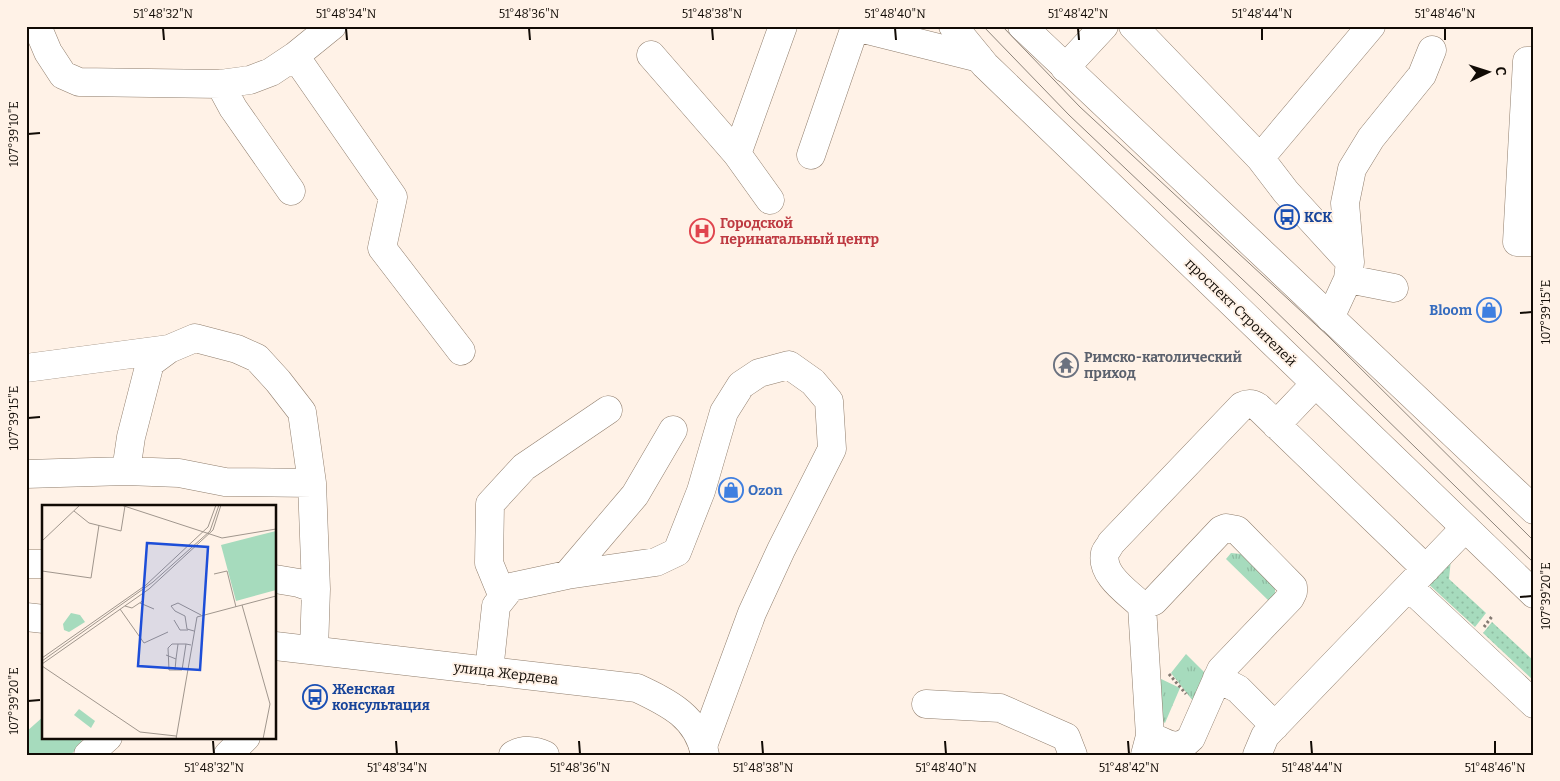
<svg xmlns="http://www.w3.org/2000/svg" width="1560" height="781" viewBox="0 0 1560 781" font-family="Bitter,serif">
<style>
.grass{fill:url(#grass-dots)}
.park{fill:url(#park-tufts)}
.pitch{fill:#a6dbbd}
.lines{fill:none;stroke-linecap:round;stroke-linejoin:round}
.minor-casing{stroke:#907e6d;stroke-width:29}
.major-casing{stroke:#907e6d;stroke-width:29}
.path{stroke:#847a72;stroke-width:3;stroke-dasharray:2.5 2.5;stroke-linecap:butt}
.minor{stroke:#fff;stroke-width:28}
.major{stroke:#fff;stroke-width:28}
.tram{stroke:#8d847b;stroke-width:1}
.ticks{fill:none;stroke:#110b05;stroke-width:2}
.labels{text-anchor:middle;stroke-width:4;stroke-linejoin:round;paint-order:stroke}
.transit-label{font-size:14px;font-weight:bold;fill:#164399;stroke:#fff2e7;text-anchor:start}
.health-label{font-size:14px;font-weight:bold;fill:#be3a42;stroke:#fff2e7;text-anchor:start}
.shop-label{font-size:14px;font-weight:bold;fill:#366cbe;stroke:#fff2e7;text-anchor:end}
.street-label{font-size:14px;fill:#110b05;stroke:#fff2e7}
.worship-label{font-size:14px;font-weight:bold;fill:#5b616d;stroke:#fff2e7;text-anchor:start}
.inset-road{fill:none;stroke:#a0968d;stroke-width:1}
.view{fill:#1d4ed8;fill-opacity:0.15;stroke:#1d4ed8;stroke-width:2.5}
.inset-edge{fill:none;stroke:#110b05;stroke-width:2.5}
.neatline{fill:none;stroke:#110b05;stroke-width:2}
.ticks-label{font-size:12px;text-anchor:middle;fill:#110b05}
</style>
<defs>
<pattern id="grass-dots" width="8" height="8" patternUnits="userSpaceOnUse" patternTransform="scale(1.25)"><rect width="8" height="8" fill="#a6dbbd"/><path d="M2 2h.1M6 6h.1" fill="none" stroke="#8ebba1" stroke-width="1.8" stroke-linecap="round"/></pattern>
<pattern id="park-tufts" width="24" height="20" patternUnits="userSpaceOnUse" patternTransform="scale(1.25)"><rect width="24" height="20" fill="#a6dbbd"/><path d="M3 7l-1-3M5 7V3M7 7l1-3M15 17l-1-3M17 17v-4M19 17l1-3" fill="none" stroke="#8ebba1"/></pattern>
</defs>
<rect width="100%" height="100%" fill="#fff2e7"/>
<path class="grass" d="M 1451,559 L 1449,579 L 1486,613 L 1475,627 L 1424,580 Z
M 1492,622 L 1534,661 L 1534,681 L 1483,633 Z"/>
<path class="park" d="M 1231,553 L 1241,554 L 1275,587 L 1275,596 L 1270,602 L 1226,559 Z
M 1186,654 L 1205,673 L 1193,701 L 1171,673 Z
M 1159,678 L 1180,688 L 1165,723 L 1162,721 Z"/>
<path class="pitch" d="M 44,716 L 44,737 L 78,737 L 84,743 L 70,755 L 26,755 L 26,732 Z"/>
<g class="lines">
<defs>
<path id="minor" d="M 37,26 L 48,52 L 63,75 L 79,82 L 220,84 L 250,80 L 271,72 L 295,56
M 332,26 L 295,56 L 393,197 L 382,248 L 461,351
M 1133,26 L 1260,158 L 1371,26
M 651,55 L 737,154 L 770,200
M 1534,61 L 1527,61 L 1517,242 L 1534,242
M 1065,68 L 1104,26
M 220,84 L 233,108 L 291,191
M 737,154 L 783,26
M 811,155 L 855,27 L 979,58
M 1260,158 L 1286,192 L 1350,262
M 1348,279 L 1394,288
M 1330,318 L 1348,279 L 1350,262 L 1345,203 L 1352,169 L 1371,138 L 1422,75 L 1432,50
M 26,368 L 169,349
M 1276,425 L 1315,384
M 126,471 L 179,473 L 225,482 L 312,483
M 26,474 L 126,471 L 131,437 L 150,363 L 169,349 L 195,338 L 237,349 L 257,358 L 278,381 L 302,412 L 312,483 L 316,589 L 314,650
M 26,564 L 44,564
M 567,575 L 635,495 L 673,430
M 275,579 L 299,583 L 316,589
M 1411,589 L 1534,704
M 503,597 L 489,563 L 490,504 L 524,467 L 608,410
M 1142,606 L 1154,601 L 1221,530 L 1226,528 L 1237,530 L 1293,587 L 1293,592 L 1290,598 L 1221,670 L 1191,738 C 1177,753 1165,742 1150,736
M 489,671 L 496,606 L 511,587 L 567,575 L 656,562 L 677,552 L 701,491 L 724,412 L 741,385 L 759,373 L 789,365 L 813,382 L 829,401 L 832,449 L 781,550 L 752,613 L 703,746
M 1217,678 L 1238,689 L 1275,726
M 926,704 L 1000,708 L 1066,737 L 1073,755
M 88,755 L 108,737
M 228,755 L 246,737
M 513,755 C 523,749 535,750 545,755
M 1145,755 L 1150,736 L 1142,606 C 1129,593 1100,575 1105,553 C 1106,550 1110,546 1111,543 L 1242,406 C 1248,403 1252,403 1258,407 L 1426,569
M 1257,755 L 1265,736 L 1465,528"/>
<path id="major" d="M 953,26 L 985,65 L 1534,594
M 1022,26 L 1534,510
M 26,617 L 44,619
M 275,646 L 637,688 C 669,703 698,717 705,755"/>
</defs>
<use href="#minor" class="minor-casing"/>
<use href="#major" class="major-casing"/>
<path class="path" d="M 1484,627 L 1493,615
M 1169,674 L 1186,694"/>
<use href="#minor" class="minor"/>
<use href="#major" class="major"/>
<path class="tram" d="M 983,26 L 1069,115 L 1260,296 L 1534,563
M 1002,26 L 1080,107 L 1328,336 L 1534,541"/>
</g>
<path class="ticks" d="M 163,28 L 164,40M 346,28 L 347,40M 529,28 L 530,40M 712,28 L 713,40M 895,28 L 896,40M 1078,28 L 1079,40M 1262,28 L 1262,40M 1445,28 L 1445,40M 28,134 L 40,133M 1520,313 L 1532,312M 28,418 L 40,417M 1520,597 L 1532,596M 28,701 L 40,700M 213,741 L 214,754M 396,741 L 397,754M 579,741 L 580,754M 762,741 L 763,754M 945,741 L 946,754M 1128,741 L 1129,754M 1311,741 L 1312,754M 1495,741 L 1495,754"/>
<defs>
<symbol id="bus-ring" viewBox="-11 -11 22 22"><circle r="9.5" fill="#fff2e7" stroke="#1a4fb4" stroke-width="1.5"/><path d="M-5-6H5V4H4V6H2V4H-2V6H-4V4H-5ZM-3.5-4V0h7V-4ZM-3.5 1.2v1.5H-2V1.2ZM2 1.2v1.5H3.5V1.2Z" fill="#1a4fb4"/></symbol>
<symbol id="hospital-ring" viewBox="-11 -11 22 22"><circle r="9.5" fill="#fff2e7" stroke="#e0444e" stroke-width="1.5"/><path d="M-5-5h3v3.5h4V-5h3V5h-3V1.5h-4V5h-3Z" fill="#e0444e"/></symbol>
<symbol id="shop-ring" viewBox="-11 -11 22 22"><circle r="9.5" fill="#fff2e7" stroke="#3f7fe0" stroke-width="1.5"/><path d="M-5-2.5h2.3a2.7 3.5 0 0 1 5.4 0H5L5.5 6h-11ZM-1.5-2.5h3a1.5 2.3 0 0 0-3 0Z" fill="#3f7fe0"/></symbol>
<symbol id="temple-ring" viewBox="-11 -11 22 22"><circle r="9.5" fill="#fff2e7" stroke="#6b7280" stroke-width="1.5"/><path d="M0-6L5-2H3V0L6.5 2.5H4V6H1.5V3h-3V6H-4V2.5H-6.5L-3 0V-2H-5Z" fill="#6b7280"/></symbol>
</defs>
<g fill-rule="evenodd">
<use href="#bus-ring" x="1273" y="203" width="28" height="28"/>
<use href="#hospital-ring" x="688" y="217" width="28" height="28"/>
<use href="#shop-ring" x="1475" y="296" width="28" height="28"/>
<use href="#temple-ring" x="1052" y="351" width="28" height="28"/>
<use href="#shop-ring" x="717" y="476" width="28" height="28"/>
<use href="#bus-ring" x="301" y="683" width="28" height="28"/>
</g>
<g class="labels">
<g class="transit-label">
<text x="1304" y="222">КСК</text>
<text x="332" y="694">Женская<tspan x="332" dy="16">консультация</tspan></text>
</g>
<g class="health-label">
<text x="720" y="228">Городской<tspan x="720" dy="16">перинатальный центр</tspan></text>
</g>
<g class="shop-label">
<text x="1472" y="315">Bloom</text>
<text x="748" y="495" text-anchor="start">Ozon</text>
</g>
<g class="street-label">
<text transform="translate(1241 312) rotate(44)" y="5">проспект Строителей</text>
<text transform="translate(506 673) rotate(7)" y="5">улица Жердева</text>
</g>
<g class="worship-label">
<text x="1084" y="362">Римско-католический<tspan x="1084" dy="16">приход</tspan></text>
</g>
</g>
<g transform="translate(42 505)">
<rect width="234" height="234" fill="#fff2e7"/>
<path d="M 234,26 L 234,85 L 194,96 L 179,40 ZM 29,108 L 38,110 L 43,117 L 27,127 L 22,125 L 21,119 Z" fill="#a6dbbd"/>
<path d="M 37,204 L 53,216 L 49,223 L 32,210 Z" fill="#a6dbbd"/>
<path class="inset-road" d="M 79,0 L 180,33 L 234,24M 32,6 L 47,18 L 79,26 L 83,1M 0,36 L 38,0M 0,66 L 49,73 L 57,20M 172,69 L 185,66 L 194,102M 98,98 L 112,104M 200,100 L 228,199 L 221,234M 83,101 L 90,103 L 102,95M 78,104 L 102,138 L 126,127M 132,115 L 138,125 L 146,125M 152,126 L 145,124 L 143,111 L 133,106 L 129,101 L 136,98 L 159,110M 144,139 L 140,165 L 127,165 L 126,143 L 130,139 L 144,139 L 149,140M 124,150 L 134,154 L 133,165M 0,153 L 104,80 L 166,22 L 174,0M 134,154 L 136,139M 0,156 L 111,77 L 168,26 L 177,0M 0,159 L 107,84 L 171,25 L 179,0M 0,161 L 98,227 L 134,231M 134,234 L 155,112 L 234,91"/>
<path class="view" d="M 105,38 L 166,42 L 158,165 L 96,161 Z"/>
<rect width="234" height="234" class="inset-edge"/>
</g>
<rect width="1560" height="781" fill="none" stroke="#fff2e7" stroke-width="55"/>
<g transform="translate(1488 72) rotate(86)" stroke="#fff2e7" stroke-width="4" paint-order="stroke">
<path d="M0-4L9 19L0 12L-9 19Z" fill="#110b05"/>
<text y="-8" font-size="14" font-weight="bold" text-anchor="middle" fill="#110b05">С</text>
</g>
<rect x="28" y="28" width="1504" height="726" class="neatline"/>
<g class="ticks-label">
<text x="163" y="18">51°48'32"N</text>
<text x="346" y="18">51°48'34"N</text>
<text x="529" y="18">51°48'36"N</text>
<text x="712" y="18">51°48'38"N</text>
<text x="895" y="18">51°48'40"N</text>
<text x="1078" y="18">51°48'42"N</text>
<text x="1262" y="18">51°48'44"N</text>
<text x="1445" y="18">51°48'46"N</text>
<text transform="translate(14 134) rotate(-90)" y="4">107°39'10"E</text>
<text transform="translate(1546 312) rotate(-90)" y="4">107°39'15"E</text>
<text transform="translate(14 418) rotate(-90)" y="4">107°39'15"E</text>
<text transform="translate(1546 596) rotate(-90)" y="4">107°39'20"E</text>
<text transform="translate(14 701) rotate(-90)" y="4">107°39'20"E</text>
<text x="214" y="772">51°48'32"N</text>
<text x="397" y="772">51°48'34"N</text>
<text x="580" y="772">51°48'36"N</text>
<text x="763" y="772">51°48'38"N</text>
<text x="946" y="772">51°48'40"N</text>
<text x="1129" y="772">51°48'42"N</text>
<text x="1312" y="772">51°48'44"N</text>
<text x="1495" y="772">51°48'46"N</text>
</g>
</svg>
